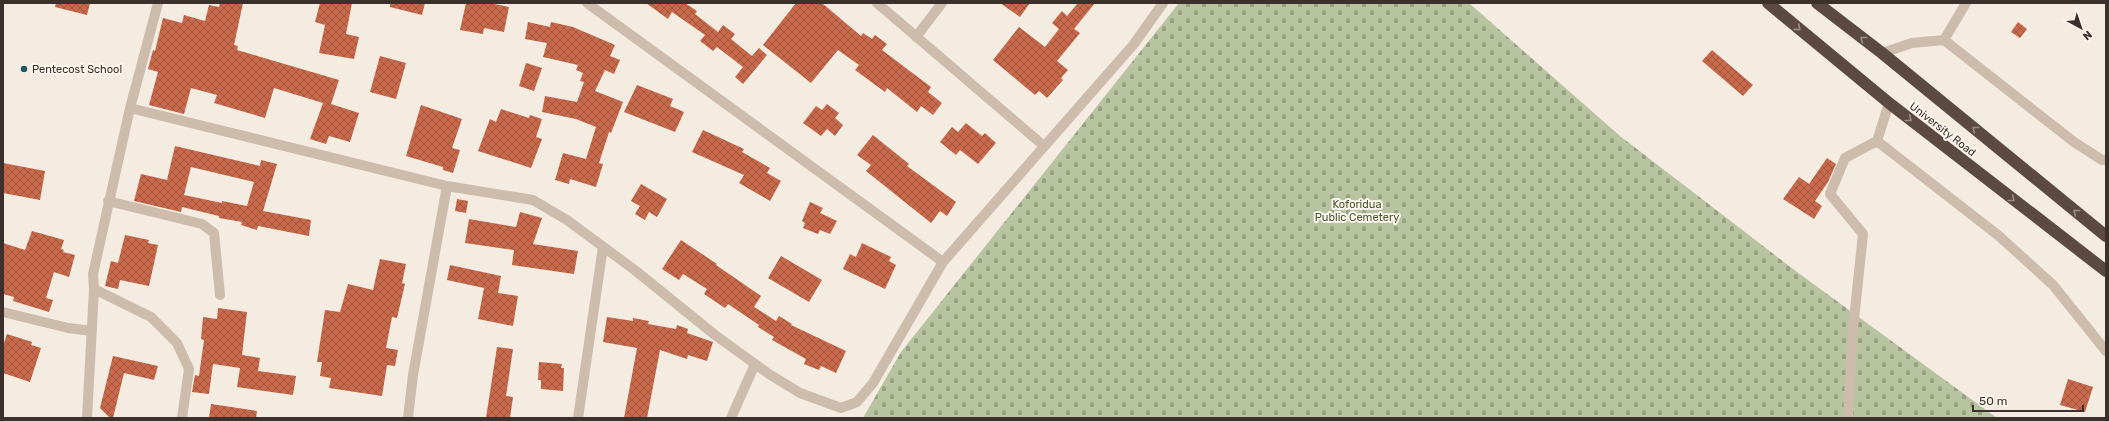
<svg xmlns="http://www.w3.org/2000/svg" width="2109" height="421" viewBox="0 0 2109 421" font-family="Rubik,sans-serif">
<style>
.cemetery{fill:url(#cemetery-stones)}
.building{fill:url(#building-cross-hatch);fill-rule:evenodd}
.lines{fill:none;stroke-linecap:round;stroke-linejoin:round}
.minor{stroke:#cdbbac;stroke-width:10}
.highway{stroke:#5c4a42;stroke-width:12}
.oneway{stroke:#9c8e87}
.poi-dot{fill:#1f5a5e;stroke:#fbf5ee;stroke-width:1.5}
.labels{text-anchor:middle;stroke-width:4;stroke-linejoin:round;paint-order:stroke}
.poi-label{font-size:11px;fill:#3b302b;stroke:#fbf5ee;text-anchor:start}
.street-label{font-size:11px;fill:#3b302b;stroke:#fbf5ee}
.park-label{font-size:11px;fill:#4a5a2e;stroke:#fbf5ee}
</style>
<defs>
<pattern id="cemetery-stones" width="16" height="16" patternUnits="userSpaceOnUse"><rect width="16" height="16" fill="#b8c4a0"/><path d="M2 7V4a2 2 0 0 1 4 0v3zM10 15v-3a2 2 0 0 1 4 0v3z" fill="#97a083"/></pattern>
<pattern id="building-cross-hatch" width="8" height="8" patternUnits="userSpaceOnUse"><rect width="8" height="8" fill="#c8694b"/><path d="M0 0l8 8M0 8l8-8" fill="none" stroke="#a4573f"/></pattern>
</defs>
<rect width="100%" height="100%" fill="#f4ebe1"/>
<path class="cemetery" d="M 1179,3 L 1469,3 L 1620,136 L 1797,272 L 1997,418 L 863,418 L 901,352 Z"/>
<path class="building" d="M 56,3 L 90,3 L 87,15 L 55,7 Z
M 220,3 L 243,3 L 234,45 L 238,46 L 237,50 L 339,80 L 331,104 L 359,113 L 350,142 L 329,136 L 326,144 L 310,139 L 323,103 L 274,88 L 265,118 L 214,103 L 217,95 L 191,88 L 184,114 L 149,105 L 158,72 L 148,69 L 153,50 L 155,51 L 163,18 L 182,23 L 184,15 L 205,21 L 209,5 L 219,7 Z
M 320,3 L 352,3 L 346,34 L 359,37 L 354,59 L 319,53 L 325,25 L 315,22 Z
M 390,3 L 425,3 L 422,15 L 390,7 Z
M 466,3 L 490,3 L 509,7 L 504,32 L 484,28 L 483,34 L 460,30 Z
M 646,3 L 685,3 L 697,11 L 695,14 L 718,32 L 723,25 L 735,34 L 731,39 L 752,56 L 759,48 L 767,55 L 743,84 L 735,77 L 743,67 L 717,47 L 713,51 L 700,41 L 705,35 L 672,12 L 668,19 Z
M 796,3 L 822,3 L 861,36 L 863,33 L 872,39 L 875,35 L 887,44 L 882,50 L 931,87 L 928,92 L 942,103 L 933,115 L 921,106 L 917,112 L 887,88 L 885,92 L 855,70 L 859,65 L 838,50 L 811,83 L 763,45 Z
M 1000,3 L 1030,3 L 1020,17 Z
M 1078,3 L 1095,3 L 1074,29 L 1080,33 L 1057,61 L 1068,70 L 1061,78 L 1063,80 L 1047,98 L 1039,91 L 1035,95 L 993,60 L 1019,27 L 1045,47 L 1059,29 L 1052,23 L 1062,11 L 1067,16 Z
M 528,22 L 550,27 L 551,22 L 573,27 L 615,45 L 610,56 L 620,60 L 614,74 L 605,70 L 595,91 L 623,102 L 611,133 L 609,132 L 599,163 L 603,164 L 596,187 L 570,179 L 569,184 L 555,180 L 563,153 L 586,159 L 596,127 L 576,119 L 542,112 L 545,96 L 577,102 L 584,82 L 580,81 L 583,73 L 576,70 L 578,65 L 543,57 L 547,43 L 525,39 Z
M 2018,22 L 2027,29 L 2020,38 L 2011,32 Z
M 1712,50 L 1753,85 L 1743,96 L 1702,61 Z
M 380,56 L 406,63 L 396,99 L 370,92 Z
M 526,63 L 542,68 L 534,91 L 519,86 Z
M 637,85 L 673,99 L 670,106 L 684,112 L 675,132 L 624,112 Z
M 827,104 L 839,113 L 835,118 L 843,125 L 835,136 L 827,129 L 821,136 L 803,123 L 816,106 L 822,110 Z
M 421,105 L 462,119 L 452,148 L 460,150 L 453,173 L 443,170 L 443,167 L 406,156 Z
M 501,109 L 529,118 L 530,115 L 542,119 L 536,137 L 542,139 L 531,168 L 478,151 L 490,119 L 496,122 Z
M 966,123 L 982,136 L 985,133 L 996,143 L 978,164 L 960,150 L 956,155 L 940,142 L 952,127 L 958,132 Z
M 703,130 L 744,149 L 742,152 L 770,168 L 767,173 L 781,181 L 770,201 L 739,183 L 744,175 L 692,152 Z
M 873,135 L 909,164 L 907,166 L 956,202 L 947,216 L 940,211 L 931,223 L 866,171 L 871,165 L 857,155 Z
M 175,146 L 260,166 L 261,160 L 277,164 L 263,211 L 311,220 L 309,236 L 258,226 L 257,230 L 241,225 L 242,222 L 219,218 L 219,216 L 182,207 L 181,212 L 134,201 L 141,174 L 167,180 ZM 191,167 L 254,182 L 247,206 L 222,201 L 222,203 L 184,195 Z
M 1827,158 L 1836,164 L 1828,182 L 1815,201 L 1822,206 L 1814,219 L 1783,199 L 1799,177 L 1809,184 Z
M 3,163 L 45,171 L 40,200 L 3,193 Z
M 641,184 L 667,199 L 657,217 L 649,212 L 645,220 L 635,214 L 640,206 L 631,201 Z
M 457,199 L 468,201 L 466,213 L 455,211 Z
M 810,202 L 823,208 L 820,213 L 837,221 L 830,234 L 820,230 L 818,234 L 803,228 L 805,223 L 802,221 Z
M 520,212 L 542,218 L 533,244 L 578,251 L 574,274 L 512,265 L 514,250 L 465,243 L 469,219 L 516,227 Z
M 32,231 L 64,240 L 61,249 L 64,250 L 63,252 L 75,255 L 69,277 L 54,272 L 46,298 L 53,300 L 49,312 L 13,301 L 14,297 L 3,294 L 3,243 L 25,250 Z
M 125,235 L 149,240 L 148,243 L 158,245 L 149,286 L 120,280 L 118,289 L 105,286 L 111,261 L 118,263 Z
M 681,240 L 717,264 L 716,265 L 761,296 L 754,307 L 776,321 L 779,316 L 792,324 L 791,325 L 846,351 L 836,373 L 821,366 L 819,370 L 804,364 L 806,359 L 772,340 L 774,337 L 758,327 L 759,325 L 728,304 L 725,308 L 704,294 L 707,289 L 683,274 L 679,280 L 662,269 Z
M 862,243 L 891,257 L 889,261 L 896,265 L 885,289 L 843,269 L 850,254 L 856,257 Z
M 781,256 L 822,280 L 809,302 L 768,278 Z
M 380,259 L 406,264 L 402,283 L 405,284 L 397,318 L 392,317 L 386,348 L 398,350 L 395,366 L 387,365 L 382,396 L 329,388 L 331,378 L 320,376 L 322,362 L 317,362 L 325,310 L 340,312 L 348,284 L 373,290 Z
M 450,265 L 501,276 L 498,293 L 518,296 L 513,326 L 478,319 L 484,288 L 447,280 Z
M 218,308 L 247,312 L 242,355 L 260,358 L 258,371 L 296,376 L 293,395 L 237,387 L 240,368 L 213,364 L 209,394 L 192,392 L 195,375 L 199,376 L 204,340 L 201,339 L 203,317 L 217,319 Z
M 607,317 L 633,321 L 633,318 L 649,321 L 648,324 L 676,329 L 677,325 L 688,329 L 687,333 L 713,342 L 707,361 L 688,355 L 687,359 L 660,350 L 647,418 L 624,418 L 637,348 L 603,342 Z
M 7,334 L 32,342 L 31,345 L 41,348 L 30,382 L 3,373 L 3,346 Z
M 497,347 L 513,349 L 506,396 L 513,397 L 510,418 L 486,418 Z
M 113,356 L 158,366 L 154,380 L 124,373 L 113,418 L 110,418 L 100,408 Z
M 539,362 L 562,364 L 561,368 L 564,368 L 563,391 L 541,389 L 541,380 L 538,380 Z
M 2068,379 L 2093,387 L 2085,412 L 2060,405 Z
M 211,404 L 257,411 L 256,418 L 209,418 Z"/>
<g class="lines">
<path class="minor" d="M 587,3 L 943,262
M 877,3 L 1044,146
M 916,37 L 942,3
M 1944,40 L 1966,3
M 1882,53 L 1912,43 L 1944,40 L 2074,142 L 2102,160 L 2106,160
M 130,108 L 447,186 L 533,200 L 567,220 L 636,271 L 715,335 L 769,374 L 800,393 L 841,408 L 857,402 L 873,383 L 943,262 L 1134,44 L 1163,3
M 1877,141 L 1999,236 L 2053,285 L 2106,351
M 108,201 L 202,224 L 214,233 L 220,295
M 94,289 L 151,317 L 177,343 L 189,369 L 182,418
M 3,312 L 68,328 L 92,331
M 87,418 L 94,289 L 93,274 L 130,108 L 158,3
M 408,418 L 413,375 L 447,186
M 578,418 L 603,247
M 731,418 L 755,364
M 1848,418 L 1853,329 L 1863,234 L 1830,194 L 1845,158 L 1877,141 L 1889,103"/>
<path class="highway" d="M 1768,3 L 1889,103 L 2106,271
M 1817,3 L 1882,53 L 2106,236"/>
</g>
<defs><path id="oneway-chevron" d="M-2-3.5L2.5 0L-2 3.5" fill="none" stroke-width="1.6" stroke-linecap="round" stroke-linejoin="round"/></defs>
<g class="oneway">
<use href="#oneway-chevron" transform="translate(1798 28) rotate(40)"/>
<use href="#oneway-chevron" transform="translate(1863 39) rotate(-142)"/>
<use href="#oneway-chevron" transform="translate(1909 119) rotate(38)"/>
<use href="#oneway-chevron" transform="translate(1975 129) rotate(-141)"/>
<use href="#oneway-chevron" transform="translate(2012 199) rotate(38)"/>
<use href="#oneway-chevron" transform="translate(2076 212) rotate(-141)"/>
</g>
<circle class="poi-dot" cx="24" cy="69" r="4"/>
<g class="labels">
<g class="poi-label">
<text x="32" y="73">Pentecost School</text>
</g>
<g class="street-label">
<text transform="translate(1943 129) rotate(38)" y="4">University Road</text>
</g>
<g class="park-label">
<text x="1357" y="208">Koforidua<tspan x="1357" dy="13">Public Cemetery</tspan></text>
</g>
</g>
<rect width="2109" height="421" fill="none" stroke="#3b302b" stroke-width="8"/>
<g transform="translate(2081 28) rotate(140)" stroke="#fbf5ee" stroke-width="3" paint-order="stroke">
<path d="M0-3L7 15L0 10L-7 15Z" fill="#3b302b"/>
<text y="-6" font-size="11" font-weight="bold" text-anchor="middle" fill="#3b302b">N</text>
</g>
<path d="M1973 405v6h110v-6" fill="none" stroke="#3b302b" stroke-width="2"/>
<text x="1979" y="405" font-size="12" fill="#3b302b" stroke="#fbf5ee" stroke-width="3" paint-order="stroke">50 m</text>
</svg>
